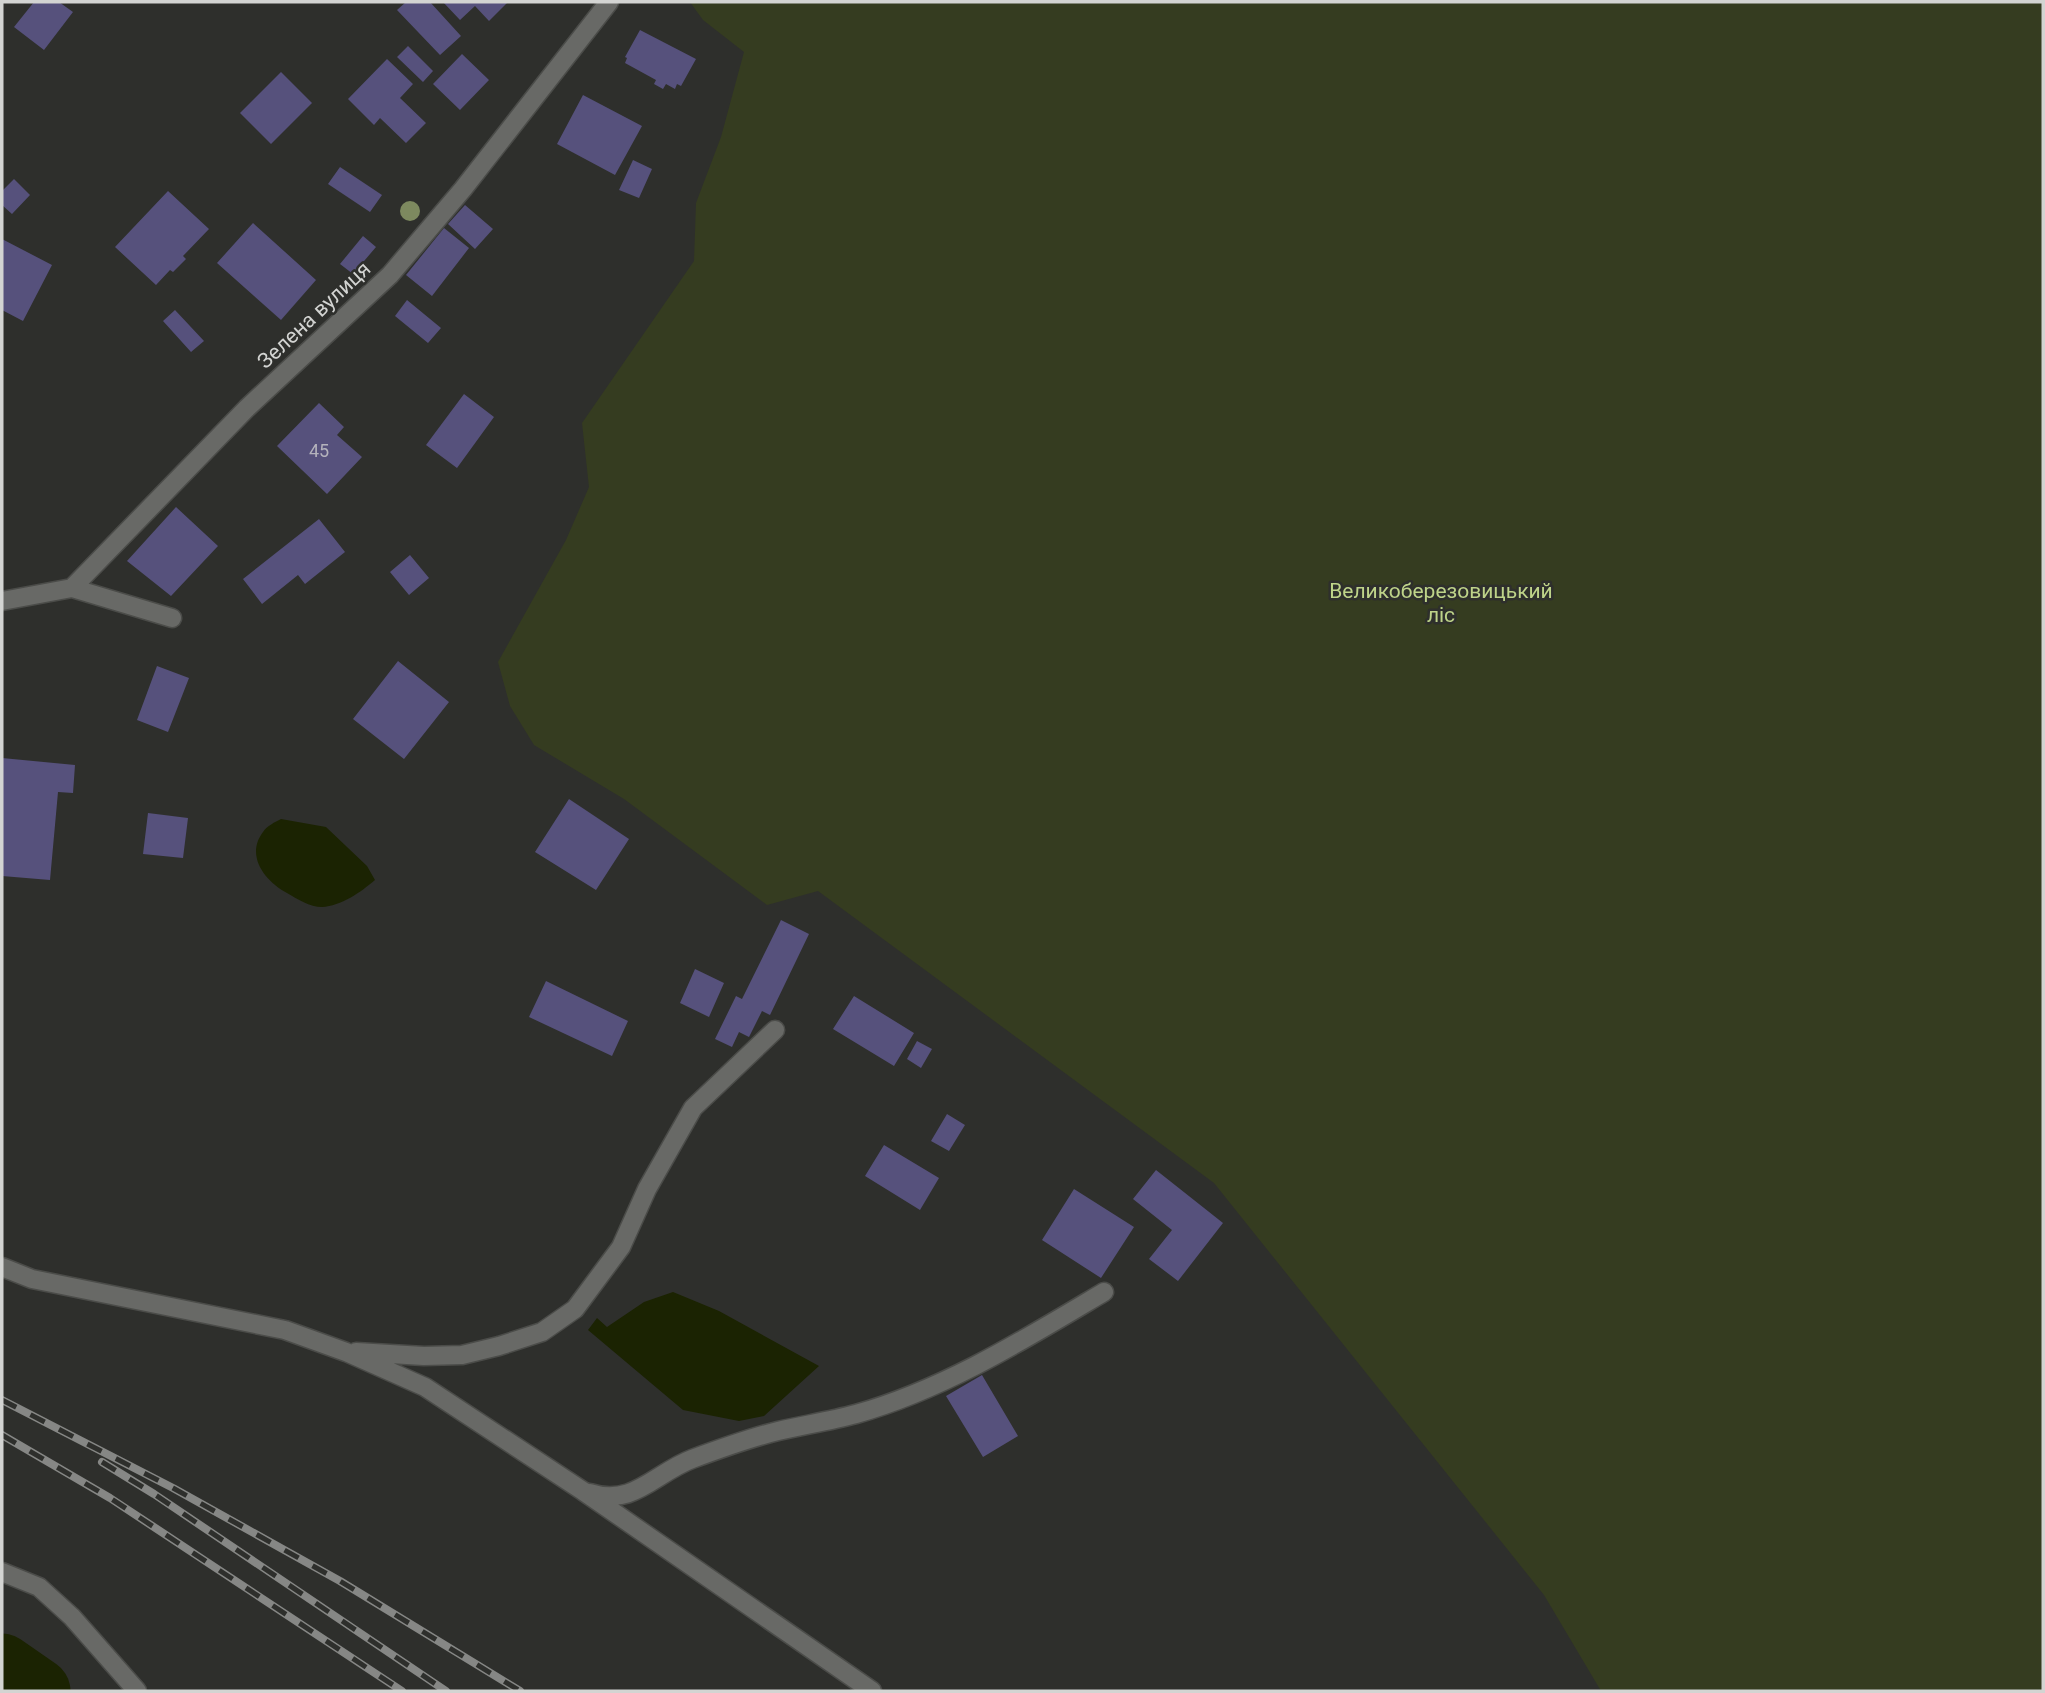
<svg xmlns="http://www.w3.org/2000/svg" width="2045" height="1693" viewBox="0 0 2045 1693" font-family="Roboto,sans-serif">
<style>
.green{fill:#353c20}
.water{fill:#1b2302}
.lines{fill:none;stroke-linecap:round;stroke-linejoin:round}
.river{stroke:#1b2302;stroke-width:65}
.building{fill:#56517c}
.minor-casing{stroke:#4b4c49;stroke-width:21}
.minor{stroke:#686966;stroke-width:18}
.rail-casing{stroke:#868785;stroke-width:8}
.rail{stroke:#2e2f2c;stroke-width:5;stroke-dasharray:16;stroke-linecap:butt}
.tree{fill:#7d895f}
.labels{text-anchor:middle;stroke-width:5;stroke-linejoin:round;paint-order:stroke}
.number-label{font-size:18px;fill:#b4b3bc}
.street-label{font-size:21px;fill:#d3d4d2;stroke:#2e2f2c}
.park-label{font-size:21px;fill:#bed389;stroke:#2e2f2c}
</style>
<rect width="100%" height="100%" fill="#2e2f2c"/>
<path class="green" d="M 690,2 L 2043,2 L 2043,1691 L 1601,1691 L 1544,1595 L 1214,1183 L 818,891 L 767,905 L 624,799 L 534,745 L 510,706 L 498,662 L 566,540 L 589,487 L 582,423 L 694,261 L 696,203 L 721,137 L 744,52 L 703,20 Z"/>
<path class="water" d="M 281,819 L 326,827 L 367,866 L 375,880 C 361,892 341,906 322,907 C 310,907 297,899 287,893 C 265,881 245,856 263,832 C 267,826 275,822 281,819 Z
M 673,1292 L 719,1311 L 819,1366 L 764,1416 L 739,1421 L 683,1410 L 588,1330 L 597,1318 L 607,1327 L 644,1302 Z"/>
<g class="lines">
<path class="river" d="M 2,1666 L 38,1691"/>
</g>
<path class="building" d="M 34,2 L 59,2 L 73,12 L 44,50 L 14,27 Z
M 406,2 L 430,2 L 461,36 L 440,55 L 397,10 Z
M 443,2 L 508,2 L 489,21 L 475,6 L 460,20 Z
M 640,30 L 696,59 L 681,86 L 677,84 L 675,89 L 666,84 L 663,89 L 654,84 L 656,80 L 625,63 L 627,58 L 625,57 Z
M 408,46 L 433,71 L 423,82 L 397,57 Z
M 462,54 L 489,80 L 460,110 L 433,84 Z
M 387,59 L 413,84 L 400,98 L 426,123 L 406,143 L 380,118 L 374,125 L 348,99 Z
M 281,72 L 312,103 L 271,144 L 240,113 Z
M 583,95 L 642,126 L 615,175 L 557,144 Z
M 633,160 L 652,169 L 639,198 L 619,190 Z
M 340,167 L 382,195 L 370,212 L 328,184 Z
M 14,179 L 30,195 L 12,214 L 2,205 L 2,191 Z
M 168,191 L 209,229 L 183,256 L 186,259 L 173,272 L 170,270 L 156,285 L 115,247 Z
M 465,205 L 493,229 L 475,249 L 448,224 Z
M 253,223 L 316,280 L 281,320 L 217,263 Z
M 444,228 L 469,248 L 432,296 L 406,275 Z
M 363,236 L 376,247 L 353,274 L 340,264 Z
M 2,239 L 52,265 L 23,321 L 2,310 Z
M 407,300 L 441,328 L 428,343 L 395,316 Z
M 175,310 L 204,341 L 191,352 L 163,321 Z
M 464,394 L 494,417 L 457,468 L 426,445 Z
M 319,403 L 344,427 L 337,435 L 362,457 L 327,494 L 277,446 Z
M 176,507 L 218,546 L 171,596 L 127,561 Z
M 319,519 L 345,552 L 305,584 L 298,575 L 262,604 L 243,579 Z
M 410,555 L 429,578 L 409,595 L 390,572 Z
M 398,661 L 449,702 L 404,759 L 353,719 Z
M 157,666 L 189,678 L 168,732 L 137,720 Z
M 2,758 L 75,765 L 73,793 L 58,792 L 50,880 L 2,876 Z
M 569,799 L 629,839 L 596,890 L 535,852 Z
M 148,813 L 188,818 L 183,858 L 143,854 Z
M 781,920 L 809,934 L 770,1015 L 762,1011 L 749,1037 L 739,1032 L 732,1047 L 715,1039 L 736,996 L 742,999 Z
M 695,969 L 724,983 L 709,1017 L 680,1003 Z
M 546,981 L 628,1021 L 612,1056 L 529,1017 Z
M 854,996 L 914,1033 L 894,1066 L 833,1029 Z
M 917,1041 L 932,1049 L 921,1068 L 907,1059 Z
M 947,1114 L 965,1125 L 949,1151 L 931,1141 Z
M 884,1145 L 939,1178 L 920,1210 L 865,1176 Z
M 1156,1170 L 1223,1223 L 1178,1281 L 1149,1259 L 1172,1230 L 1133,1199 Z
M 1074,1189 L 1134,1227 L 1101,1278 L 1042,1240 Z
M 982,1375 L 1018,1436 L 983,1457 L 946,1396 Z"/>
<g class="lines">
<defs>
<path id="minor" d="M 72,588 L 172,618
M 2,601 L 72,588 L 247,408 L 390,275 L 463,189 L 609,2
M 2,1267 L 32,1279 L 285,1330 L 346,1352 L 425,1387 L 583,1491 L 872,1691
M 356,1352 L 424,1356 L 462,1355 L 499,1346 L 542,1332 L 575,1309 L 621,1247 L 647,1189 L 693,1108 L 775,1030
M 590,1493 C 633,1507 655,1473 692,1459 C 719,1449 749,1438 778,1431 C 804,1425 830,1421 856,1414 C 945,1389 1025,1339 1104,1292
M 2,1572 L 39,1587 L 72,1617 L 137,1691"/>
</defs>
<use href="#minor" class="minor-casing"/>
<use href="#minor" class="minor"/>
<defs>
<path id="rail" d="M 2,1400 L 173,1488 L 340,1581 L 520,1691
M 2,1435 L 110,1498 L 402,1691
M 102,1462 L 154,1494 L 446,1691"/>
</defs>
<use href="#rail" class="rail-casing"/>
<use href="#rail" class="rail"/>
</g>
<circle class="tree" cx="410" cy="211" r="10"/>
<g class="labels">
<g class="number-label">
<text x="319" y="457">45</text>
</g>
<g class="street-label">
<text transform="translate(314 315) rotate(-43)" y="7">Зелена вулиця</text>
</g>
<g class="park-label">
<text x="1441" y="598">Великоберезовицький<tspan x="1441" dy="24">ліс</tspan></text>
</g>
</g>
<rect width="2045" height="1693" fill="none" stroke="#d3d4d2" stroke-width="7"/>
</svg>
